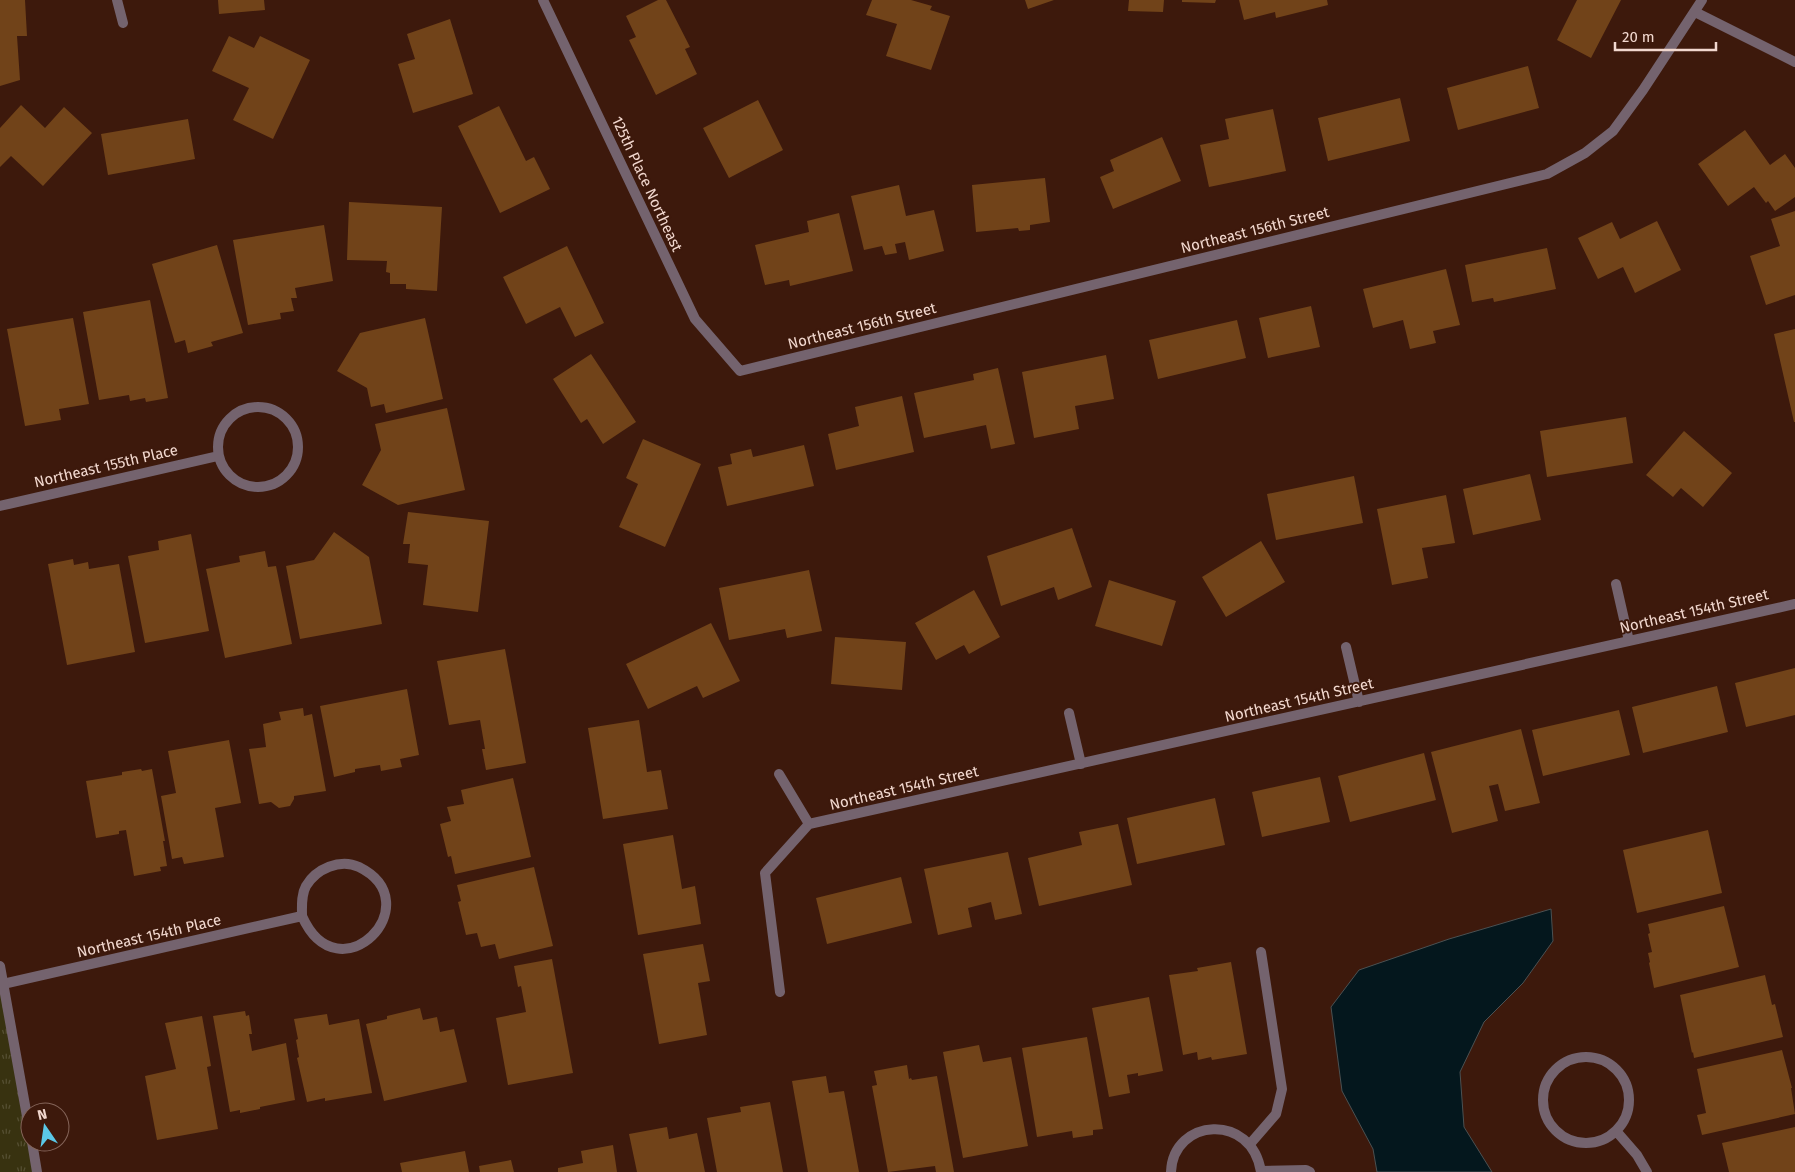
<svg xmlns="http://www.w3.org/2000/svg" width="1795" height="1172" viewBox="0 0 1795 1172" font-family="'Fira Sans',sans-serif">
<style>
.grass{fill:url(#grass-tufts)}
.water{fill:#04171d;stroke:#4b5152}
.building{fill:#714319}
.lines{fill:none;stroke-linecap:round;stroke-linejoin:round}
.service{stroke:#74636e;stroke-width:10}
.minor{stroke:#74636e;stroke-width:10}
.tertiary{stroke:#74636e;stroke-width:10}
.labels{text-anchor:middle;stroke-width:4;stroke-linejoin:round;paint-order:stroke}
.street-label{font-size:15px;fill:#f2d8cf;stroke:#3d190c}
</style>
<defs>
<pattern id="grass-tufts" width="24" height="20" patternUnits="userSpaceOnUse" patternTransform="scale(1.25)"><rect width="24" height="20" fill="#383210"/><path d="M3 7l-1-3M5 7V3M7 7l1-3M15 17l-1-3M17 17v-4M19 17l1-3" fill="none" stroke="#554f32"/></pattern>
</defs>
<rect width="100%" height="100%" fill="#3d190c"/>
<path class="grass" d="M 0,965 L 38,1172 L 0,1172 Z"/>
<path class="water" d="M 1551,909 L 1553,941 L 1523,983 L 1484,1022 L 1460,1072 L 1464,1127 L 1492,1172 L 1377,1172 L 1373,1149 L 1342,1091 L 1331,1007 L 1359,970 L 1449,939 Z"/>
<path class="building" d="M 0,0 L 25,0 L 27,36 L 17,36 L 20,80 L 0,86 Z
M 218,0 L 264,0 L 265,10 L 219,14 Z
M 658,0 L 666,0 L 690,47 L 685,49 L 697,74 L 656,95 L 629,40 L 636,37 L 626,16 Z
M 872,0 L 911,0 L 932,6 L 930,10 L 950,16 L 931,70 L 886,56 L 897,24 L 866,15 Z
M 1025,0 L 1054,0 L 1028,9 Z
M 1129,0 L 1164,0 L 1163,12 L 1128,11 Z
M 1182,0 L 1216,0 L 1215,3 L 1182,2 Z
M 1239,0 L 1327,0 L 1328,5 L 1276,18 L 1275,12 L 1244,20 Z
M 1577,0 L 1621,0 L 1591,58 L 1557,40 Z
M 450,19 L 473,94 L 413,113 L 398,64 L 415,59 L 407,34 Z
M 229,36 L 254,48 L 260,36 L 310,60 L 273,139 L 233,120 L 249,88 L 212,71 Z
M 1528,66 L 1539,108 L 1458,130 L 1447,88 Z
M 1400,98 L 1410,141 L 1328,161 L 1318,118 Z
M 758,100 L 783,150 L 729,178 L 703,128 Z
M 21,105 L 45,128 L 64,107 L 92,133 L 43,186 L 11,156 L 0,167 L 0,128 Z
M 499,106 L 526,161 L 534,157 L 550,189 L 500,213 L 458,126 Z
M 1273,109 L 1286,171 L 1209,187 L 1200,145 L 1229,139 L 1225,119 Z
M 188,119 L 195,159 L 108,175 L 101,134 Z
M 1745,130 L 1770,165 L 1785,154 L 1795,168 L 1795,197 L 1775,211 L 1768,201 L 1766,203 L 1754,187 L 1728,206 L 1698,164 Z
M 1162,137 L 1181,181 L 1113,209 L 1100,177 L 1114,171 L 1110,160 Z
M 1045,178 L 1050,222 L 1030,225 L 1030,230 L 1019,231 L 1018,228 L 976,232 L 972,185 Z
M 899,185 L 906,216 L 934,210 L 944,251 L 909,260 L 905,242 L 895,244 L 897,253 L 885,255 L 882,246 L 864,250 L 851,196 Z
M 349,202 L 442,207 L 437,291 L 406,289 L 406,284 L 390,284 L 390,273 L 386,272 L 387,261 L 347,260 Z
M 1795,211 L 1795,295 L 1766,305 L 1750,256 L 1780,246 L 1771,219 Z
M 839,213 L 853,271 L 790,286 L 789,280 L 765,285 L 755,245 L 809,232 L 807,221 Z
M 1657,221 L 1681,270 L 1635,293 L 1623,267 L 1598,279 L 1578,238 L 1612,222 L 1620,239 Z
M 324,225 L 333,281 L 295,288 L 297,298 L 291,298 L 294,311 L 280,313 L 281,319 L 248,325 L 233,240 Z
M 217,245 L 243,333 L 211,342 L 213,346 L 188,353 L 185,340 L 175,343 L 152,264 Z
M 567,246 L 604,323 L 575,337 L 560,307 L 526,324 L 503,277 Z
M 1547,248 L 1556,289 L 1494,302 L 1493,298 L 1472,302 L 1465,265 Z
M 1446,269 L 1460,325 L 1433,331 L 1436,343 L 1410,349 L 1403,320 L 1373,328 L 1363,289 Z
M 150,300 L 168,398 L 146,402 L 145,398 L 130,401 L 129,395 L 99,400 L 83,312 Z
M 1311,306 L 1320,347 L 1268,358 L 1259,318 Z
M 73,318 L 89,404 L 59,409 L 61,420 L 25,426 L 7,329 Z
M 425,318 L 443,399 L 386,413 L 384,404 L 371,407 L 367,388 L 337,371 L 360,333 Z
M 1237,320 L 1246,358 L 1158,379 L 1149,340 Z
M 1795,329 L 1795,422 L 1794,422 L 1774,334 Z
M 591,354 L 636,422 L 603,444 L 587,419 L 581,423 L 553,379 Z
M 1106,355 L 1114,399 L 1075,406 L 1079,429 L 1034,438 L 1022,372 Z
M 998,368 L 1015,444 L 991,449 L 986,425 L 924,438 L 914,393 L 974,380 L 973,374 Z
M 902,396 L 914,452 L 836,470 L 828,434 L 859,426 L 855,407 Z
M 447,408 L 465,490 L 398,505 L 362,485 L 381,450 L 375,424 Z
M 1626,417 L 1633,463 L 1547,477 L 1540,431 Z
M 1684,431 L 1732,473 L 1703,507 L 1681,488 L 1673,497 L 1646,475 Z
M 643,439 L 701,464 L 665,547 L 619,527 L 638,484 L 626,478 Z
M 804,445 L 814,486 L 727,506 L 718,467 L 732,464 L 730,454 L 751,449 L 753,457 Z
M 1530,474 L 1541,520 L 1473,535 L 1463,489 Z
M 1354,476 L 1363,523 L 1276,540 L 1267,494 Z
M 1446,495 L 1455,543 L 1422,548 L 1428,578 L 1392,585 L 1377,509 Z
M 408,512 L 489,521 L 478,612 L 423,605 L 428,565 L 408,563 L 410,544 L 403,544 Z
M 1072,528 L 1092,587 L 1058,600 L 1054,587 L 1001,606 L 987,556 Z
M 334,532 L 369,557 L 382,624 L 300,639 L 286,566 L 314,560 Z
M 191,534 L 209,631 L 145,643 L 128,556 L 159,550 L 158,541 Z
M 1261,541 L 1285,582 L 1226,617 L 1202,577 Z
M 265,551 L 268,567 L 276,566 L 292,644 L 225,658 L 206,569 L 240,562 L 239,556 Z
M 73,559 L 74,565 L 88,562 L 89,569 L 119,564 L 135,652 L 67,665 L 48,564 Z
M 809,570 L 822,631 L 787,638 L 785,629 L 729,640 L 719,588 Z
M 1109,580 L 1176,601 L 1162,646 L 1095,626 Z
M 974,590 L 1000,637 L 969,654 L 964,645 L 936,660 L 915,623 Z
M 711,623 L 740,681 L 703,698 L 697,686 L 648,709 L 626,664 Z
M 835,637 L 906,642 L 902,690 L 831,684 Z
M 505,649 L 526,763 L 486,770 L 482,749 L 485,749 L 480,720 L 449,725 L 437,661 Z
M 1795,668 L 1795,715 L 1746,727 L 1735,683 Z
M 1717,686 L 1728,732 L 1643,753 L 1632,707 Z
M 407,689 L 419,755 L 400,759 L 402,767 L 381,771 L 380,765 L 355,769 L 355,772 L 334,777 L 320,706 Z
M 303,708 L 304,716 L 312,714 L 326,791 L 294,796 L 294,799 L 290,806 L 279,808 L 271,802 L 259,804 L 249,749 L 266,747 L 263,724 L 281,720 L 279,712 Z
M 1619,710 L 1630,755 L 1543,776 L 1532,730 Z
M 639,720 L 647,772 L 661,770 L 668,809 L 603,819 L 588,728 Z
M 1521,729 L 1540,803 L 1505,811 L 1498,784 L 1489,786 L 1498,821 L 1452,833 L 1431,752 Z
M 229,740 L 241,803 L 215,808 L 224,857 L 184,864 L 182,857 L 172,859 L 161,796 L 176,793 L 168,751 Z
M 1424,753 L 1436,800 L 1350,822 L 1338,776 Z
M 141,769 L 142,771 L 152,769 L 165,841 L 163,841 L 167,866 L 160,867 L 161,871 L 134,876 L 126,830 L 119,831 L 119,834 L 96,838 L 86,781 L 122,775 L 122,772 Z
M 1320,777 L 1330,822 L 1262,837 L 1252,792 Z
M 513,778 L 531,857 L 455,874 L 451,856 L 448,857 L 440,824 L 451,821 L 447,807 L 464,804 L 461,790 Z
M 1215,798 L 1225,845 L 1137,864 L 1127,818 Z
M 1118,824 L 1132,885 L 1039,906 L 1028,858 L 1082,845 L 1079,832 Z
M 1708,830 L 1722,893 L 1637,913 L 1623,850 Z
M 673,835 L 682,889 L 695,886 L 701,924 L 638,935 L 623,844 Z
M 1008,852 L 1022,914 L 995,920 L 991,902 L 968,908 L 972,927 L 938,935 L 924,869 Z
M 534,867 L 553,946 L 499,959 L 495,944 L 481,947 L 477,933 L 466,935 L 458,902 L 461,901 L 457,885 Z
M 901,877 L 912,923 L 827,944 L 816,898 Z
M 1724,906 L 1739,967 L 1654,988 L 1649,963 L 1650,962 L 1648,953 L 1652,952 L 1648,934 L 1650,933 L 1648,924 Z
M 703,944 L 710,981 L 698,983 L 707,1035 L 659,1044 L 643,954 Z
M 552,959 L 573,1073 L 508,1085 L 496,1018 L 526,1012 L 521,986 L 518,987 L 514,966 Z
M 1231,962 L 1247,1054 L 1212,1060 L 1211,1057 L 1198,1060 L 1197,1052 L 1183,1055 L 1169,975 L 1198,971 L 1197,968 Z
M 1765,975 L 1772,1005 L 1775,1004 L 1783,1037 L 1694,1058 L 1693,1052 L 1692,1053 L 1680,995 Z
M 1149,997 L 1163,1071 L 1138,1076 L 1138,1073 L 1127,1075 L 1130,1093 L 1109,1097 L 1092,1008 Z
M 420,1008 L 423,1020 L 437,1017 L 440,1032 L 454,1029 L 467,1082 L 384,1101 L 366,1024 L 387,1019 L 387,1016 Z
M 245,1011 L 246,1016 L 249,1015 L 252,1034 L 249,1034 L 252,1051 L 286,1043 L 295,1100 L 260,1107 L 260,1109 L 240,1113 L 240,1110 L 230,1112 L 213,1016 Z
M 327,1014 L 329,1025 L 359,1019 L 372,1093 L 325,1101 L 325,1098 L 307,1102 L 297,1058 L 299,1057 L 296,1040 L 298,1039 L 294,1019 Z
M 202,1016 L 211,1066 L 207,1067 L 218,1129 L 157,1140 L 145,1076 L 176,1069 L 165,1023 Z
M 1087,1037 L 1103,1129 L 1093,1130 L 1093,1135 L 1073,1138 L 1072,1131 L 1037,1137 L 1022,1048 Z
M 979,1045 L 983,1062 L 1011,1057 L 1028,1146 L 963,1158 L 943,1052 Z
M 1782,1050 L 1792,1088 L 1791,1088 L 1795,1114 L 1702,1135 L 1697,1115 L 1706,1113 L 1697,1069 Z
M 907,1065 L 909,1079 L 911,1078 L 912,1080 L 937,1076 L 954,1172 L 936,1172 L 935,1166 L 888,1172 L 872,1086 L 877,1085 L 874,1071 Z
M 826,1076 L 829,1093 L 844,1091 L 859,1172 L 808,1172 L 792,1081 Z
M 770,1102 L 783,1172 L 717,1172 L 707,1118 L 741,1112 L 740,1107 Z
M 667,1127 L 669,1139 L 697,1133 L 705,1172 L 637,1172 L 629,1134 Z
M 1795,1127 L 1795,1172 L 1729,1172 L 1722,1143 Z
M 613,1145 L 617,1172 L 558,1172 L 558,1168 L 583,1163 L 581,1151 Z
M 465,1151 L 469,1172 L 402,1172 L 400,1163 Z
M 511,1160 L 514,1172 L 480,1172 L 479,1166 Z"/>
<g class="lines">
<path class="service" d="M 1250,1144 L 1276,1114 L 1282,1089 L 1261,952
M 1261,1171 L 1306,1170 L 1310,1172"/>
<path class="minor" d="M 117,0 L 123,23
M 543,0 L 695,319 L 740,371 L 1547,174 L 1585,153 L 1613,131 L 1643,90 L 1702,0
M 1695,12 L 1795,62
M218 447a40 40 0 1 1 80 0a40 40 0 1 1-80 0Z
M 0,506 L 218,456
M 1616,584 L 1629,641
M 1346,647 L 1359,702
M 1069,713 L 1081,764
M 779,774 L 809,824
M 809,824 L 1795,604
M 3,984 L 302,916 C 302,906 301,895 306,886 C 316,869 340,858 359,867 C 432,903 339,999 302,916
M 780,992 L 765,873 L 809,824
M1543 1100a43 43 0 1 1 86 0a43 43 0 1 1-86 0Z
M 1617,1132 L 1637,1155 L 1647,1172
M 1171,1172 C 1173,1118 1252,1112 1261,1172"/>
<path class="tertiary" d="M 0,966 L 30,1133
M 32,1142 L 37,1172"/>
</g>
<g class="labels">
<g class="street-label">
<text transform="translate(647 184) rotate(65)" y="5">125th Place Northeast</text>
<text transform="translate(1255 230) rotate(-14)" y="5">Northeast 156th Street</text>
<text transform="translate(862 326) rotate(-14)" y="5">Northeast 156th Street</text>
<text transform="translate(106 466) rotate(-13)" y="5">Northeast 155th Place</text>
<text transform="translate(1694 611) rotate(-13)" y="5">Northeast 154th Street</text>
<text transform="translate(1299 700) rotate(-13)" y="5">Northeast 154th Street</text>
<text transform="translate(904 788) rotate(-13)" y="5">Northeast 154th Street</text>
<text transform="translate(149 936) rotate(-13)" y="5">Northeast 154th Place</text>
</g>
</g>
<g transform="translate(45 1127) rotate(347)"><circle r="24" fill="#3d190c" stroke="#85655a"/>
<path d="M0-4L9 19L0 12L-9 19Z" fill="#5bc8e7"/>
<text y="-8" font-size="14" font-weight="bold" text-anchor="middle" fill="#f2d8cf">N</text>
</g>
<path d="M1615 42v8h101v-8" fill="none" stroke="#f2d8cf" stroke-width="2.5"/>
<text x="1622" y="42" font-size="15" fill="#f2d8cf" stroke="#3d190c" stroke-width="4" paint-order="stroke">20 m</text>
</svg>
